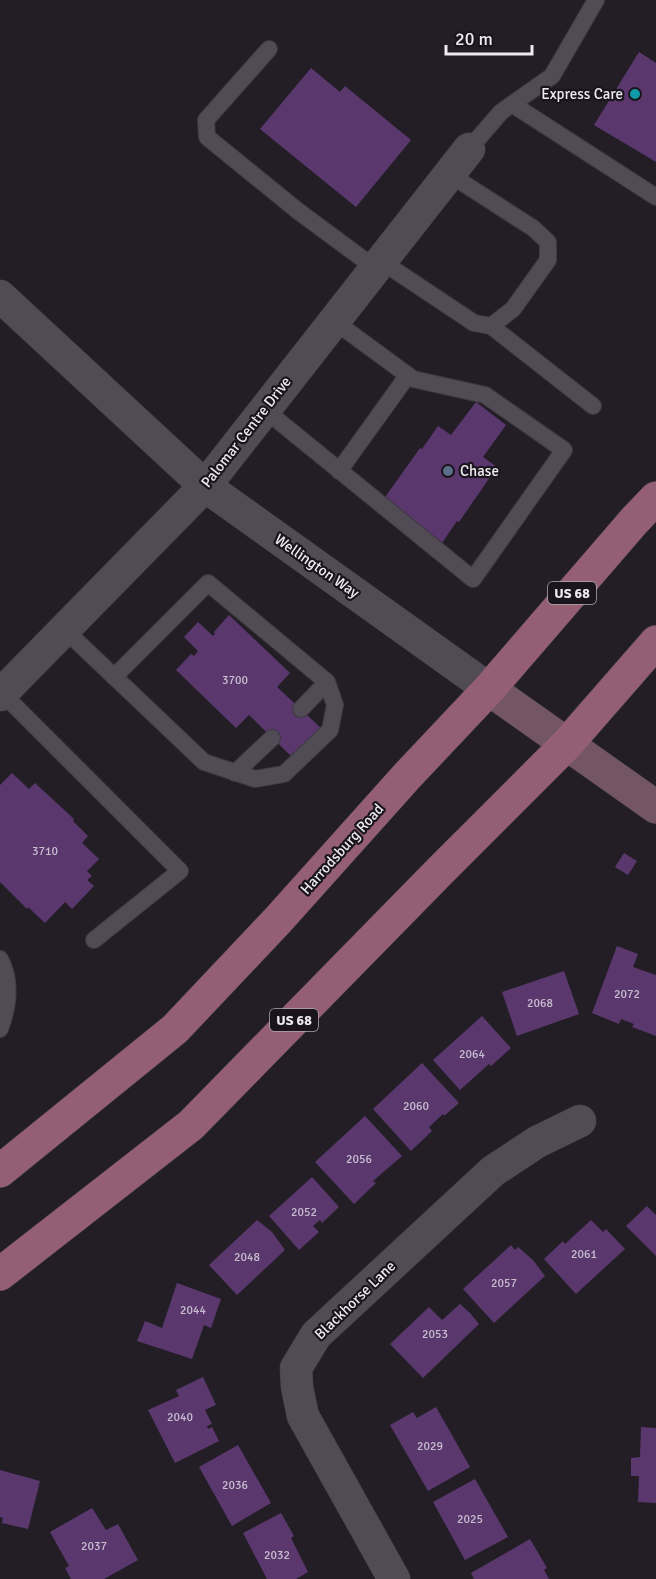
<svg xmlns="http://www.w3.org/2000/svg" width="656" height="1579" viewBox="0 0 656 1579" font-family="Signika,sans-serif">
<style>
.building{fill:#5a386e}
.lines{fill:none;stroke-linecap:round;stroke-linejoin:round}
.lane-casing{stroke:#3e3a40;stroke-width:18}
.street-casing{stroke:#3e3a40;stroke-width:33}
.secondary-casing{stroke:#3e3a40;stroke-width:34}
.primary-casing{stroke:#3e3a40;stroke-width:34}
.lane{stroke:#514b55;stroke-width:16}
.street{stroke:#514b55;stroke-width:32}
.secondary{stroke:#735564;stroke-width:33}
.primary{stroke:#955f73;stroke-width:33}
.culture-dot{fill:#0f9aa8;stroke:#1a151d;stroke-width:2}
.service-dot{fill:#5c6f8a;stroke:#1a151d;stroke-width:2}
.labels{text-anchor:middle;stroke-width:4.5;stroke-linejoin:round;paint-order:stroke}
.number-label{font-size:12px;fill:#c8bed0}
.shield{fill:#1a151d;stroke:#aeaab1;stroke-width:1.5}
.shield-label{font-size:14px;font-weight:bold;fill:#edeaf0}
.poi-label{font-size:15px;fill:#edeaf0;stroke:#1a151d;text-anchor:end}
.street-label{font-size:15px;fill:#edeaf0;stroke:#1a151d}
</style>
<rect width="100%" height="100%" fill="#231e26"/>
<path class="building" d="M 639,52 L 656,63 L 656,162 L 594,125 Z
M 311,68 L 340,92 L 345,86 L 411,140 L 356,207 L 260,129 Z
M 476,402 L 506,425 L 483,457 L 497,467 L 459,522 L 457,521 L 442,543 L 383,500 L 420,448 L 422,449 L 438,426 L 451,435 Z
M 229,615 L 290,673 L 277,687 L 321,728 L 292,757 L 249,715 L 236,728 L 176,670 L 191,654 L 194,656 L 198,651 L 184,637 L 198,622 L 213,636 L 215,634 L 214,632 Z
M 12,773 L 29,789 L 35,783 L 74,819 L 73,821 L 88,836 L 82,843 L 99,859 L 87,871 L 92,876 L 87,880 L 94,886 L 72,909 L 65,902 L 45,923 L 28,907 L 27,909 L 0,882 L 0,785 Z
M 624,853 L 637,861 L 628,875 L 615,867 Z
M 617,946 L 638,954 L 633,967 L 656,975 L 656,1036 L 632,1027 L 634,1024 L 621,1019 L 619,1024 L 592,1013 Z
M 564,971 L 579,1014 L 517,1036 L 502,992 Z
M 482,1016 L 511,1048 L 491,1066 L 489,1064 L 460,1090 L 433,1060 Z
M 422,1063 L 459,1103 L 444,1116 L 443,1114 L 429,1127 L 432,1131 L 411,1151 L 373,1109 Z
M 365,1116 L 402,1156 L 373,1181 L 376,1183 L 354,1204 L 315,1162 Z
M 312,1177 L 339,1207 L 322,1223 L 320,1220 L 313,1226 L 319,1232 L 299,1250 L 269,1216 Z
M 647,1206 L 656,1215 L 656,1256 L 626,1226 Z
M 257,1220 L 272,1232 L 285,1250 L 237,1295 L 209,1265 Z
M 591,1220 L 603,1232 L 606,1229 L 625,1249 L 576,1294 L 544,1259 L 563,1241 L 565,1244 Z
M 511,1245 L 515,1250 L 518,1247 L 533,1260 L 545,1276 L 494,1323 L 463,1289 Z
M 177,1283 L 221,1299 L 211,1328 L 204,1325 L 192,1359 L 137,1341 L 145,1321 L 162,1328 Z
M 460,1304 L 470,1313 L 479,1324 L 423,1378 L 390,1344 L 429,1307 L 442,1320 Z
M 203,1377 L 216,1405 L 205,1410 L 212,1424 L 207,1426 L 208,1429 L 212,1427 L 219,1441 L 175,1463 L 148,1410 L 179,1396 L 176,1390 Z
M 436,1407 L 470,1467 L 428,1491 L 390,1425 L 413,1412 L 417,1418 Z
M 641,1427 L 656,1428 L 656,1503 L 638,1502 L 639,1476 L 631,1476 L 631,1458 L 640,1457 Z
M 238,1445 L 271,1503 L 232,1526 L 199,1467 Z
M 0,1470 L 40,1481 L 28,1529 L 2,1523 L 3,1518 L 0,1517 Z
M 475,1479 L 508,1537 L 465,1560 L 433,1502 Z
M 92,1508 L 106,1530 L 118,1524 L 138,1560 L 104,1579 L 71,1579 L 65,1568 L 69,1566 L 50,1532 Z
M 281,1513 L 294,1536 L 291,1538 L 308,1572 L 296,1579 L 267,1579 L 243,1533 Z
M 530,1539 L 547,1568 L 544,1570 L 549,1579 L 474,1579 L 471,1573 Z"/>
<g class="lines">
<defs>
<path id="lane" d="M 269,49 L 206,120 L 207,137 L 298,211 L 375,268
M 512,104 L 656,197
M 469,149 L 501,112 L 552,76 L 596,0
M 381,261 L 474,323 L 491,326 L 513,309 L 548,260 L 548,242 L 533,228 L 449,174
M 491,326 L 593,406
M 265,410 L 473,579 L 564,450 L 485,395 L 413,379 L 334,321
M 339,471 L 408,375
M 64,629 L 204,762 L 255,779 L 284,774 L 330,730 L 335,705 L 327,682 L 208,583 L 114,677
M 2,693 L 180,871 L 94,940
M 301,709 L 327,682
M 235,773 L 272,738
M 0,959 C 12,981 8,1007 0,1029"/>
<path id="street" d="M 0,296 L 205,486 L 489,689
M 0,695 L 205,486 L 469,149
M 394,1579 L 303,1416 L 297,1387 L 296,1368 L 316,1335 L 493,1171 L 537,1142 L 580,1121"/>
<path id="secondary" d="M 489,689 L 656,807"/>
<path id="primary" d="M 0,1171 L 175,1029 L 278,920 L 407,776 L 489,689 L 634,521 L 656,498
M 0,1274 L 191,1125 L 439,872 L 567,744 L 656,642"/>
</defs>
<use href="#lane" class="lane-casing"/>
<use href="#street" class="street-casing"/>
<use href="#secondary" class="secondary-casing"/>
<use href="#primary" class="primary-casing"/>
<use href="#lane" class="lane"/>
<use href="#street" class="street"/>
<use href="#secondary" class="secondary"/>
<use href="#primary" class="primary"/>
</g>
<circle class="culture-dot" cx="635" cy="94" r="6"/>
<circle class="service-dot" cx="448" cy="471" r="6"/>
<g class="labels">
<g class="number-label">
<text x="235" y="684">3700</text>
<text x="45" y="855">3710</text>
<text x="627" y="998">2072</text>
<text x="540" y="1007">2068</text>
<text x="472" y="1058">2064</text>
<text x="416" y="1110">2060</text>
<text x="359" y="1163">2056</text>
<text x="304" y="1216">2052</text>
<text x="584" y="1258">2061</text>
<text x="247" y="1261">2048</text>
<text x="504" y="1287">2057</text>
<text x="193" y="1314">2044</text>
<text x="435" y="1338">2053</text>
<text x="180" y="1421">2040</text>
<text x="430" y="1450">2029</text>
<text x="235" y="1489">2036</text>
<text x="470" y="1523">2025</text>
<text x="94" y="1550">2037</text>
<text x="277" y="1559">2032</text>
</g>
<g class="shield">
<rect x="548" y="582" width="48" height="22" rx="4.5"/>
<rect x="270" y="1009" width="48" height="22" rx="4.5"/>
</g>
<g class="shield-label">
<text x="572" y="598">US 68</text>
<text x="294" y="1025">US 68</text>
</g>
<g class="poi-label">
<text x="623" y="99">Express Care</text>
<text x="460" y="476" text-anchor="start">Chase</text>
</g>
<g class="street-label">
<text transform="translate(246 432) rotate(-52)" y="5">Palomar Centre Drive</text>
<text transform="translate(317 566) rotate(35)" y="5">Wellington Way</text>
<text transform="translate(342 849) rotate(-48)" y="5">Harrodsburg Road</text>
<text transform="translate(355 1300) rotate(-44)" y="5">Blackhorse Lane</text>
</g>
</g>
<path d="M446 45v9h86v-9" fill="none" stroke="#edeaf0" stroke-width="3"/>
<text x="455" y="45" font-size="18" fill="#edeaf0" stroke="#1a151d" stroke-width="4.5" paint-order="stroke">20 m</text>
</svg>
